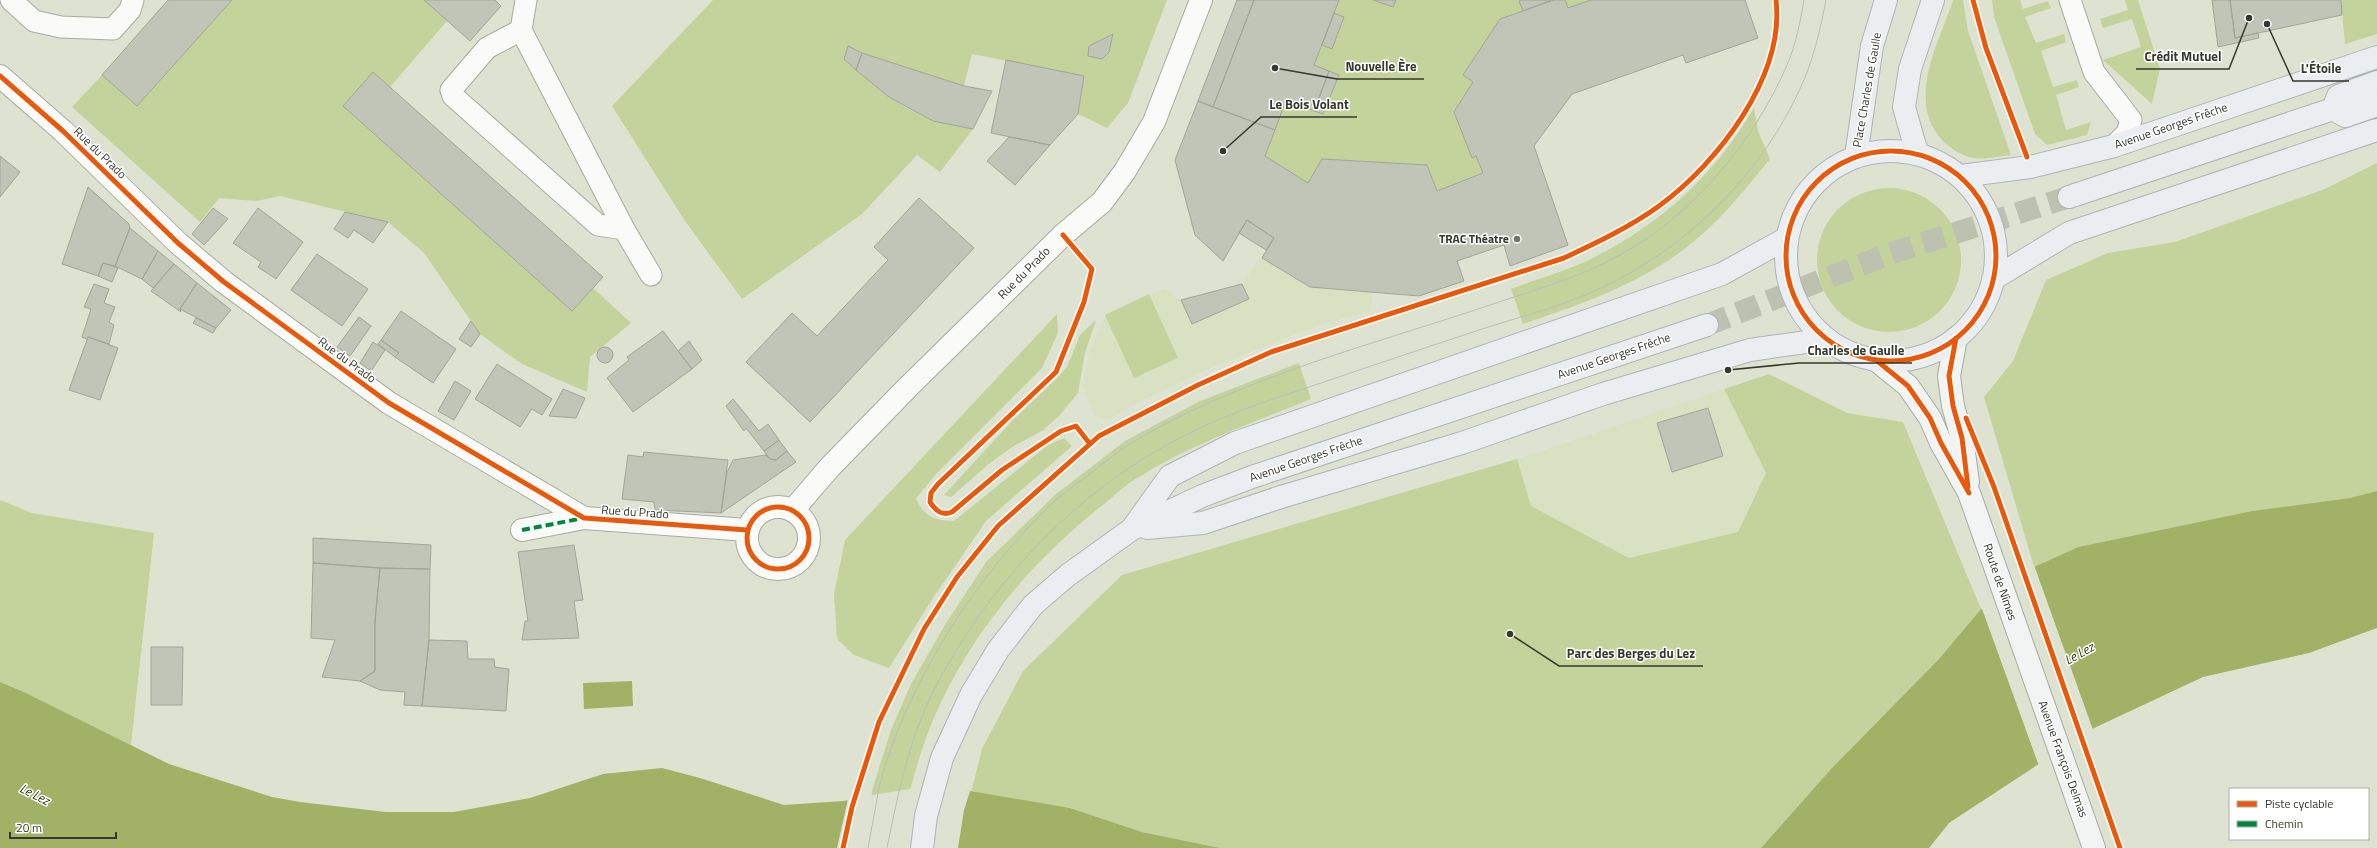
<svg xmlns="http://www.w3.org/2000/svg" width="2377" height="848" viewBox="0 0 2377 848" font-family="'Titillium Web',sans-serif">
<style>
.built{fill:#d9e1c3}
.green{fill:#c4d29b}
.water{fill:#a1b267}
.pier{fill:#dee3d1}
.building{fill:#c1c5b7;stroke:#a1a597}
.lines{fill:none;stroke-linecap:round;stroke-linejoin:round}
.primary-tunnel{stroke:#bcc1b0;stroke-width:22;stroke-dasharray:22 11;stroke-linecap:butt}
.service-casing{stroke:#a7ab9d;stroke-width:23}
.minor-casing{stroke:#a7ab9d;stroke-width:24}
.secondary-casing{stroke:#a7ab9d;stroke-width:24}
.primary-casing{stroke:#aeb4b5;stroke-width:24}
.service{stroke:#fafbf8;stroke-width:21}
.minor{stroke:#fafbf8;stroke-width:22}
.secondary{stroke:#f2f4f4;stroke-width:22}
.primary{stroke:#ebeef0;stroke-width:22}
.tram{stroke:#bcbeb9;stroke-width:1}
.quiet{stroke:#00873e;stroke-width:4;stroke-dasharray:8 4;stroke-linecap:butt}
.cycleway-casing{stroke:#fff;stroke-width:8}
.cycleway{stroke:#e8590c;stroke-width:5}
.poi-dot{fill:#707466;stroke:#fff;stroke-width:1.5}
.labels{text-anchor:middle;stroke-width:3;stroke-linejoin:round;paint-order:stroke}
.street-label{font-size:12px;fill:#35382c;stroke:#fff}
.poi-label{font-size:12px;font-weight:bold;fill:#35382c;stroke:#fff;text-anchor:end}
.water-label{font-size:13px;font-style:italic;fill:#2f380e;stroke:#fff}
.leader{fill:none;stroke:#35382c;stroke-width:1.5}
.callout-dot{fill:#35382c;stroke:#fff;stroke-width:1.5}
.callout-label{font-size:13px;text-anchor:middle;font-weight:bold;fill:#35382c;stroke:#fff;stroke-width:3;stroke-linejoin:round;paint-order:stroke}
</style>
<rect width="100%" height="100%" fill="#dee3d1"/>
<path class="built" d="M 1274,238 L 1376,256 L 1371,311 L 1318,325 L 1208,369 L 1143,400 L 1107,420 L 1094,416 L 1083,386 L 1089,353 L 1105,315 L 1165,288 L 1181,300 L 1242,284 Z
M 1724,389 L 1766,473 L 1738,532 L 1629,558 L 1531,506 L 1517,459 Z"/>
<path class="green" d="M 232,0 L 424,0 L 447,21 L 390,87 L 373,72 L 343,106 L 572,311 L 593,288 L 631,323 L 590,357 L 587,392 L 522,364 L 480,334 L 424,253 L 388,222 L 280,196 L 257,201 L 219,198 L 200,222 L 72,107 L 102,75 L 137,106 Z
M 713,0 L 1167,0 L 1128,103 L 1107,128 L 1078,114 L 1084,76 L 972,54 L 964,86 L 862,53 L 848,46 L 844,59 L 889,97 L 902,105 L 933,121 L 973,129 L 940,172 L 917,155 L 862,214 L 742,299 L 685,221 L 612,106 Z
M 1339,0 L 1373,0 L 1392,7 L 1396,0 L 1521,0 L 1519,1 L 1523,11 L 1500,19 L 1463,75 L 1473,82 L 1454,112 L 1472,157 L 1476,156 L 1483,173 L 1437,191 L 1427,165 L 1322,159 L 1308,183 L 1265,156 L 1286,100 L 1323,114 L 1339,75 L 1314,65 L 1322,45 L 1332,49 L 1344,17 L 1334,13 Z
M 1565,0 L 1591,0 L 1568,8 Z
M 1953,0 L 1963,0 L 1968,31 L 2011,155 C 2000,156 1985,160 1974,158 C 1962,156 1951,149 1943,141 C 1905,101 1939,43 1953,0 Z
M 1992,0 L 2020,0 L 2023,9 L 2048,1 L 2051,8 L 2025,17 L 2036,43 L 2064,34 L 2066,42 L 2041,51 L 2053,87 L 2077,80 L 2079,87 L 2056,95 L 2066,130 L 2091,122 L 2087,135 L 2047,145 L 2035,134 L 1994,17 Z
M 2125,0 L 2138,0 L 2160,69 L 2152,104 L 2103,60 L 2141,47 L 2132,19 L 2103,28 L 2100,19 L 2128,10 Z
M 2341,0 L 2377,0 L 2377,34 L 2345,44 Z
M 1754,108 L 1758,131 L 1770,159 C 1748,186 1726,214 1699,237 C 1649,281 1585,303 1523,324 L 1511,289 C 1537,279 1566,271 1591,259 C 1662,223 1713,177 1754,108 Z
M 2377,163 L 2377,491 L 2350,498 L 2252,511 L 2078,547 L 2034,567 L 1984,397 L 2013,361 L 2046,280 L 2108,253 L 2175,242 L 2325,189 Z
M1817 260a72 72 0 1 1 144 0a72 72 0 1 1-144 0Z
M 1149,294 L 1178,358 L 1134,378 L 1105,315 Z
M 1057,314 L 1058,333 L 1042,368 L 935,475 L 916,499 C 926,518 933,520 954,521 L 1048,445 L 1064,438 L 1072,446 L 986,521 L 933,598 L 889,668 L 854,655 L 837,639 L 834,594 L 845,540 Z
M 1096,320 L 1085,353 L 1078,393 L 1059,416 L 1042,431 L 1015,445 L 990,463 L 951,497 L 944,495 L 1010,423 L 1058,377 L 1067,367 L 1080,335 Z
M 1299,363 L 1311,399 C 1252,423 1191,444 1137,478 C 1125,485 1115,495 1104,504 C 1027,564 960,646 926,738 C 913,774 905,811 897,848 L 861,848 L 873,787 L 891,730 L 911,684 L 946,623 L 987,561 L 1056,494 L 1125,441 L 1200,401 Z
M 1769,374 L 1847,413 L 1903,422 L 1981,609 L 1939,659 L 1831,769 L 1761,848 L 1220,848 L 1142,832 L 1070,808 L 971,793 L 982,749 L 1023,671 L 1122,575 L 1517,459 L 1531,506 L 1629,558 L 1738,532 L 1766,473 L 1724,389 Z
M 0,500 L 32,513 L 154,533 L 131,745 L 24,692 L 0,682 Z"/>
<path class="water" d="M 2377,491 L 2377,628 L 2309,653 L 2203,677 L 2092,729 L 1949,823 L 1929,848 L 1761,848 L 1831,769 L 1939,659 L 1981,609 L 2034,567 L 2078,547 L 2252,511 L 2350,498 Z
M 632,681 L 633,706 L 584,709 L 583,683 Z
M 0,682 L 24,692 L 169,764 L 272,797 L 300,802 L 386,812 L 454,812 L 530,798 L 603,774 L 662,768 L 700,778 L 784,805 L 843,801 L 941,786 L 1070,808 L 1142,832 L 1220,848 L 0,848 Z"/>
<path class="pier" d="M 2034,565 L 2093,730 L 2039,766 L 1981,606 Z
M 941,784 L 970,791 L 964,810 L 958,848 L 837,848 L 848,799 Z"/>
<path class="building" d="M 168,0 L 232,0 L 137,106 L 102,75 Z
M 424,0 L 495,0 L 501,6 L 470,41 Z
M 1237,0 L 1254,0 L 1213,107 L 1198,101 Z
M 1254,0 L 1339,0 L 1314,65 L 1329,71 L 1314,111 L 1286,100 L 1275,130 L 1213,107 Z
M 1373,0 L 1396,0 L 1393,7 Z
M 1551,0 L 1523,11 L 1519,1 L 1521,0 Z
M 1565,0 L 1568,8 L 1591,0 L 1745,0 L 1758,38 L 1686,63 L 1683,55 L 1572,94 L 1534,146 L 1568,245 L 1510,266 L 1504,245 L 1457,261 L 1464,281 L 1419,296 L 1310,287 L 1262,258 L 1274,238 L 1247,220 L 1223,261 L 1195,235 L 1175,160 L 1198,101 L 1275,130 L 1265,156 L 1308,183 L 1322,159 L 1427,165 L 1437,191 L 1483,173 L 1476,156 L 1472,158 L 1454,112 L 1473,82 L 1463,75 L 1500,19 L 1554,0 Z
M 2212,0 L 2230,0 L 2235,38 L 2258,33 L 2259,38 L 2218,47 Z
M 2230,0 L 2341,0 L 2342,15 L 2235,38 Z
M 1334,13 L 1344,17 L 1332,49 L 1322,45 Z
M 1113,34 L 1109,52 L 1102,59 L 1088,56 L 1089,46 Z
M 848,46 L 862,53 L 856,70 L 844,59 Z
M 862,53 L 964,86 L 992,91 L 973,129 L 933,121 L 889,97 L 856,70 Z
M 1006,60 L 1084,76 L 1078,114 L 1050,145 L 991,133 Z
M 1329,71 L 1339,75 L 1323,114 L 1314,111 Z
M 373,72 L 603,277 L 572,311 L 343,106 Z
M 1009,137 L 1050,145 L 1015,185 L 987,161 Z
M 0,156 L 20,172 L 0,197 Z
M 88,187 L 129,224 L 130,228 L 115,266 L 103,263 L 98,276 L 62,264 Z
M 919,198 L 974,248 L 810,422 L 746,362 L 792,313 L 817,336 L 888,260 L 874,247 Z
M 213,208 L 228,219 L 204,245 L 192,234 Z
M 258,208 L 303,242 L 276,279 L 258,267 L 261,262 L 233,243 Z
M 345,212 L 388,222 L 373,243 L 354,230 L 348,238 L 334,229 Z
M 1247,220 L 1274,238 L 1266,250 L 1239,233 Z
M 130,228 L 158,251 L 142,279 L 115,266 Z
M 158,251 L 174,264 L 153,288 L 142,279 Z
M 317,254 L 368,289 L 342,326 L 291,290 Z
M 103,263 L 118,268 L 112,282 L 98,276 Z
M 174,264 L 197,283 L 180,309 L 181,312 L 151,291 Z
M 197,283 L 231,310 L 216,328 L 180,309 Z
M 94,284 L 109,289 L 104,303 L 115,307 L 109,322 L 114,325 L 109,344 L 88,337 L 87,339 L 82,337 L 91,309 L 84,307 Z
M 1242,284 L 1249,299 L 1192,324 L 1181,300 Z
M 401,311 L 456,349 L 433,383 L 395,357 L 399,353 L 381,340 Z
M 359,317 L 371,326 L 350,356 L 337,347 Z
M 196,318 L 216,328 L 213,333 L 193,323 Z
M 471,321 L 480,334 L 471,347 L 459,339 Z
M 663,331 L 692,369 L 633,412 L 607,378 L 629,360 L 627,357 Z
M 88,337 L 118,348 L 100,400 L 69,390 Z
M 381,340 L 399,353 L 395,357 L 378,344 Z
M 689,341 L 702,360 L 692,369 L 678,351 Z
M 373,342 L 385,350 L 371,371 L 360,363 Z
M597 355a8 8 0 1 1 16 0a8 8 0 1 1-16 0Z
M 497,364 L 552,399 L 542,415 L 532,409 L 520,427 L 475,399 Z
M 455,381 L 471,391 L 454,420 L 438,411 Z
M 563,389 L 585,398 L 576,418 L 549,416 Z
M 733,399 L 759,431 L 768,424 L 779,440 L 764,451 L 746,428 L 744,431 L 726,406 Z
M 1708,408 L 1723,456 L 1672,472 L 1657,423 Z
M 779,440 L 787,451 L 776,460 L 770,459 L 764,451 Z
M 787,451 L 796,462 L 721,513 L 727,472 L 733,460 L 766,455 L 770,459 L 776,460 Z
M 644,452 L 728,460 L 721,513 L 655,510 L 654,502 L 622,499 L 628,455 L 643,457 Z
M 313,538 L 431,545 L 430,569 L 380,568 L 313,563 Z
M 574,545 L 583,600 L 574,601 L 579,638 L 522,640 L 525,621 L 528,621 L 518,552 Z
M 313,563 L 380,568 L 375,621 L 375,671 L 360,681 L 322,677 L 335,640 L 311,638 Z
M 380,568 L 430,569 L 429,640 L 422,706 L 404,705 L 405,692 L 380,690 L 360,681 L 375,671 L 375,621 Z
M 429,640 L 467,641 L 468,659 L 494,659 L 495,667 L 509,669 L 506,711 L 422,706 Z
M 151,647 L 183,647 L 182,705 L 151,705 Z"/>
<g class="lines">
<path class="primary-tunnel" d="M 1707,325 L 1889,254 L 2069,197"/>
<defs>
<path id="service" d="M 11,0 L 34,21 L 61,27 L 113,29 L 130,10 L 133,0
M 526,0 L 521,30 L 487,48 L 451,90 L 453,96 L 598,225 L 624,229
M 2070,0 L 2094,72 L 2131,120 L 2127,133 L 2114,146
M 521,30 L 624,229 L 651,275"/>
<path id="minor" d="M 0,76 L 63,131 L 178,243 L 224,282 L 389,403 L 584,518 L 747,530
M747 538a31 31 0 1 1 62 0a31 31 0 1 1-62 0Z
M 793,510 L 830,467 L 907,388 L 1063,235 L 1102,202 L 1125,171 L 1154,122 L 1201,0
M 522,530 L 584,518"/>
<path id="secondary" d="M 1956,338 L 1949,376 L 1953,406 L 1962,438 L 1968,482
M 1876,360 L 1908,386 L 1930,418 L 1941,443 L 1969,493 L 2094,848"/>
<path id="primary" d="M 2333,109 L 2338,96 L 2377,82
M1786 256a105 105 0 1 1 210 0a105 105 0 1 1-210 0Z
M 1917,153 L 1904,107 L 1910,69 L 1933,0
M 1856,156 L 1872,46 L 1886,0
M 1961,176 L 2030,167 L 2114,146 L 2377,57
M 2069,197 L 2333,109 L 2345,116 L 2377,105
M 1993,279 L 2069,233 L 2377,130
M 1134,526 L 1170,476 L 1235,443 L 1722,274 L 1787,238
M 1147,528 L 1203,523 L 1281,497 L 1462,443 L 1603,394 L 1750,350 L 1827,339
M 922,848 L 926,816 L 942,758 L 971,695 L 998,650 L 1033,605 L 1068,575 L 1132,529 L 1202,496 L 1252,477 L 1707,325"/>
</defs>
<use href="#service" class="service-casing"/>
<use href="#minor" class="minor-casing"/>
<use href="#secondary" class="secondary-casing"/>
<use href="#primary" class="primary-casing"/>
<use href="#service" class="service"/>
<use href="#minor" class="minor"/>
<use href="#secondary" class="secondary"/>
<use href="#primary" class="primary"/>
<path class="tram" d="M 868,848 C 872,828 875,808 879,788 C 905,685 980,569 1058,498 C 1070,488 1084,479 1096,469 C 1107,461 1117,452 1128,445 C 1234,380 1364,347 1481,308 C 1527,292 1577,279 1620,255 C 1692,216 1755,140 1787,65 C 1796,45 1800,22 1804,0
M 887,848 C 898,793 910,736 936,686 C 994,576 1085,482 1198,429 C 1234,411 1274,399 1312,386 C 1368,367 1424,348 1479,330 C 1509,320 1541,312 1570,301 C 1670,264 1754,187 1799,91 C 1813,62 1820,31 1826,0"/>
<path class="quiet" d="M 522,530 L 584,518"/>
<defs>
<path id="cycleway" d="M 1973,0 L 1986,48 L 2027,157
M 0,76 L 63,131 L 178,243 L 224,282 L 389,403 L 584,518 L 747,530
M1786 256a105 105 0 1 1 210 0a105 105 0 1 1-210 0Z
M 1063,235 L 1092,269 L 1084,302 L 1056,372 L 938,484 L 931,493 L 930,502 C 936,511 942,516 952,512 L 1002,470 L 1061,431 L 1076,426 L 1090,444
M 1956,338 L 1949,376 L 1953,406 L 1962,438 L 1968,487
M 1876,360 L 1908,386 L 1930,418 L 1941,443 L 1969,493
M 1966,418 L 1994,487 L 2120,848
M747 538a31 31 0 1 1 62 0a31 31 0 1 1-62 0Z
M 843,848 L 852,807 L 879,722 L 924,629 L 957,577 L 998,526 L 1099,436 L 1198,385 L 1271,352 L 1564,258 C 1596,243 1630,227 1659,206 C 1718,163 1785,76 1776,0"/>
</defs>
<use href="#cycleway" class="cycleway-casing"/>
<use href="#cycleway" class="cycleway"/>
</g>
<circle class="poi-dot" cx="1517" cy="239" r="4"/>
<g class="labels">
<g class="street-label">
<text transform="translate(1867 90) rotate(-80)" y="4">Place Charles de Gaulle</text>
<text transform="translate(2171 126) rotate(-19)" y="4">Avenue Georges Frêche</text>
<text transform="translate(100 153) rotate(44)" y="4">Rue du Prado</text>
<text transform="translate(1024 273) rotate(-45)" y="4">Rue du Prado</text>
<text transform="translate(1614 356) rotate(-19)" y="4">Avenue Georges Frêche</text>
<text transform="translate(347 360) rotate(36)" y="4">Rue du Prado</text>
<text transform="translate(1306 459) rotate(-19)" y="4">Avenue Georges Frêche</text>
<text transform="translate(635 512) rotate(4)" y="4">Rue du Prado</text>
<text transform="translate(2000 582) rotate(71)" y="4">Route de Nîmes</text>
<text transform="translate(2063 759) rotate(70)" y="4">Avenue François Delmas</text>
</g>
<g class="poi-label">
<text x="1509" y="243">TRAC Théatre</text>
</g>
<g class="water-label">
<text transform="translate(2079 653) rotate(-29)" y="5">Le Lez</text>
<text transform="translate(35 794) rotate(27)" y="5">Le Lez</text>
</g>
</g>
<path class="leader" d="M2249 18L2229 69H2136M1275 68L1337 79H1424M2267 24L2293 81H2349M1223 151L1261 117H1357M1728 370L1799 363H1912M1510 634L1559 666H1703"/>
<g class="callout-dot">
<circle cx="2249" cy="18" r="4"/>
<circle cx="1275" cy="68" r="4"/>
<circle cx="2267" cy="24" r="4"/>
<circle cx="1223" cy="151" r="4"/>
<circle cx="1728" cy="370" r="4"/>
<circle cx="1510" cy="634" r="4"/>
</g>
<g class="callout-label">
<text x="2183" y="61">Crédit Mutuel</text>
<text x="1381" y="71">Nouvelle Ère</text>
<text x="2321" y="73">L'Étoile</text>
<text x="1309" y="109">Le Bois Volant</text>
<text x="1856" y="355">Charles de Gaulle</text>
<text x="1631" y="658">Parc des Berges du Lez</text>
</g>
<rect x="2229" y="788" width="140" height="52" fill="#ffffff" stroke="#aeafab"/>
<rect x="2237" y="801" width="20" height="6" fill="#e8590c" stroke="#aeafab"/>
<text x="2265" y="808" font-size="12" fill="#35382c">Piste cyclable</text>
<rect x="2237" y="821" width="20" height="6" fill="#00873e" stroke="#aeafab"/>
<text x="2265" y="828" font-size="12" fill="#35382c">Chemin</text>
<path d="M10 832v6h106v-6" fill="none" stroke="#35382c" stroke-width="2"/>
<text x="16" y="832" font-size="12" fill="#35382c" stroke="#ffffff" stroke-width="3" paint-order="stroke">20 m</text>
</svg>
